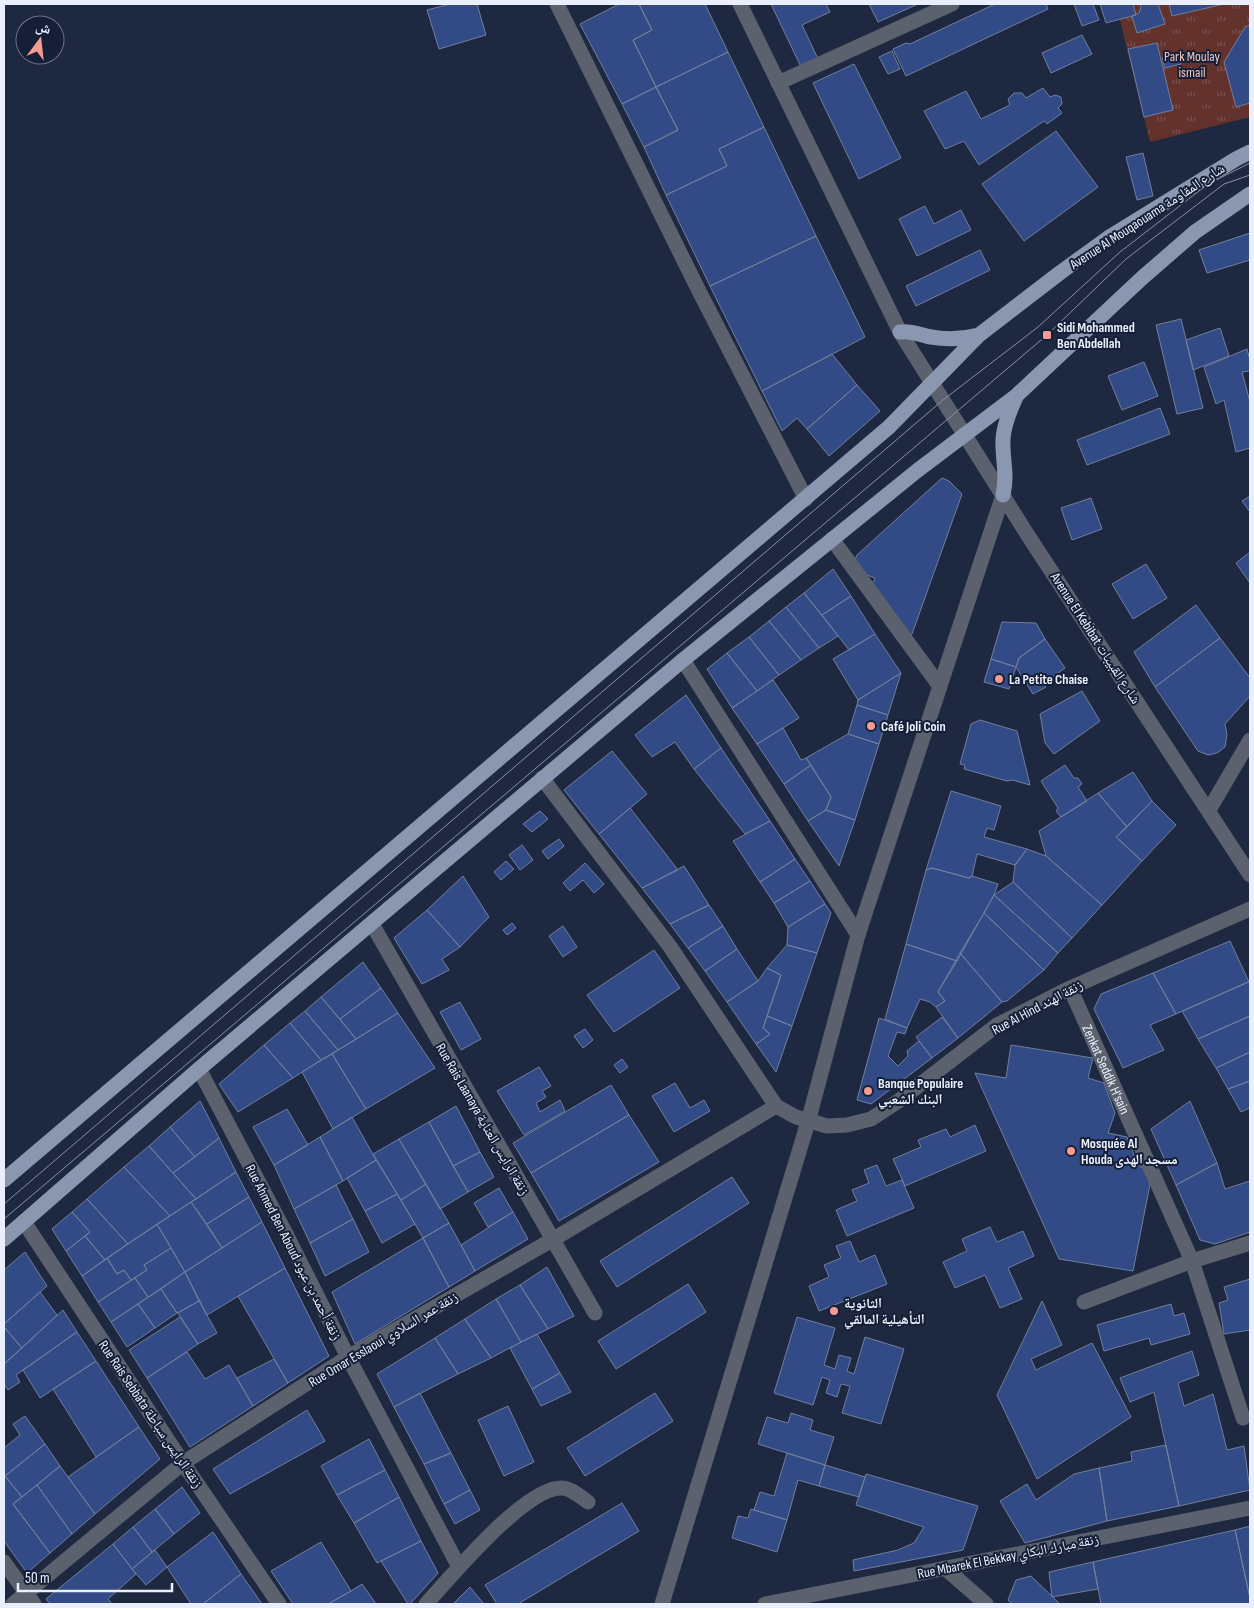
<svg xmlns="http://www.w3.org/2000/svg" width="1254" height="1608" viewBox="0 0 1254 1608" font-family="'Sofia Sans Condensed','Noto Naskh Arabic',sans-serif">
<style>
.park{fill:url(#park-tufts)}
.building{fill:#324b87;stroke:#717f9c}
.lines{fill:none;stroke-linecap:round;stroke-linejoin:round}
.minor{stroke:#5b616d;stroke-width:15}
.major{stroke:#8b97b1;stroke-width:15}
.tram{stroke:#8890a3;stroke-width:1}
.poi-dot{fill:#f59c92;stroke:#151f37;stroke-width:2}
.labels{text-anchor:middle;stroke-width:4;stroke-linejoin:round;paint-order:stroke}
.park-label{font-size:14px;fill:#f4c6bf;stroke:#151f37}
.street-label{font-size:14px;fill:#e9effc;stroke:#151f37}
.poi-label{font-size:14px;font-weight:bold;fill:#e9effc;stroke:#151f37;text-anchor:start}
</style>
<defs>
<pattern id="park-tufts" width="24" height="20" patternUnits="userSpaceOnUse" patternTransform="scale(1.25)"><rect width="24" height="20" fill="#63322d"/><path d="M3 7l-1-3M5 7V3M7 7l1-3M15 17l-1-3M17 17v-4M19 17l1-3" fill="none" stroke="#79504c"/></pattern>
</defs>
<rect width="100%" height="100%" fill="#1e2941"/>
<path class="park" d="M 1116,4 L 1250,4 L 1250,117 L 1150,142 Z"/>
<path class="building" d="M 450,4 L 477,4 L 486,35 L 439,49 L 427,10 Z
M 619,4 L 639,4 L 652,30 L 633,40 L 656,87 L 622,104 L 580,24 Z
M 639,4 L 705,4 L 728,52 L 656,87 L 633,40 L 652,30 Z
M 771,4 L 826,4 L 830,12 L 802,25 L 819,61 L 802,69 Z
M 869,4 L 918,4 L 878,22 Z
M 995,4 L 1046,4 L 1048,9 L 906,76 L 893,49 L 906,43 L 910,44 Z
M 1074,4 L 1093,4 L 1099,20 L 1082,26 Z
M 1100,4 L 1133,4 L 1136,15 L 1106,23 Z
M 1140,4 L 1158,4 L 1165,24 L 1137,33 L 1132,16 L 1139,13 L 1141,7 Z
M 1169,4 L 1224,4 L 1172,16 Z
M 1250,25 L 1250,103 L 1236,107 L 1224,62 L 1245,27 Z
M 1082,35 L 1092,54 L 1051,73 L 1042,53 Z
M 1157,43 L 1173,110 L 1144,117 L 1128,49 Z
M 892,51 L 900,69 L 888,74 L 879,57 Z
M 728,52 L 764,127 L 719,149 L 727,166 L 666,195 L 644,147 L 678,130 L 656,87 Z
M 1178,54 L 1181,64 L 1165,68 L 1162,58 Z
M 854,64 L 901,158 L 859,179 L 813,83 Z
M 656,87 L 678,130 L 644,147 L 622,104 Z
M 1043,88 L 1050,97 L 1055,95 L 1061,97 L 1062,104 L 1058,108 L 1062,113 L 1047,124 L 1044,121 L 979,165 L 964,141 L 945,149 L 924,111 L 966,91 L 981,119 L 1010,105 L 1008,99 L 1014,93 L 1022,93 L 1026,98 Z
M 764,127 L 816,236 L 710,286 L 666,195 L 727,166 L 719,149 Z
M 1056,131 L 1098,187 L 1024,241 L 982,184 Z
M 1143,153 L 1153,196 L 1137,200 L 1126,157 Z
M 925,206 L 934,224 L 961,210 L 971,230 L 917,256 L 899,219 Z
M 1250,233 L 1250,260 L 1207,273 L 1199,250 Z
M 816,236 L 865,337 L 762,391 L 710,286 Z
M 980,250 L 990,270 L 916,306 L 906,286 Z
M 1181,319 L 1203,408 L 1177,414 L 1156,325 Z
M 1220,328 L 1229,356 L 1193,370 L 1186,340 Z
M 1247,349 L 1250,360 L 1250,371 L 1242,372 L 1250,402 L 1250,448 L 1236,452 L 1224,400 L 1216,404 L 1204,367 Z
M 832,354 L 857,385 L 807,429 L 797,418 L 782,431 L 762,391 Z
M 1144,362 L 1158,396 L 1122,410 L 1108,376 Z
M 857,385 L 880,411 L 829,456 L 807,429 Z
M 1160,408 L 1170,434 L 1087,465 L 1077,440 Z
M 942,478 L 949,481 L 962,494 L 912,634 L 909,637 L 871,587 L 875,578 L 867,575 L 854,562 L 857,555 Z
M 1250,496 L 1250,512 L 1242,501 Z
M 1091,498 L 1102,529 L 1072,540 L 1061,508 Z
M 1250,552 L 1250,583 L 1236,563 Z
M 1146,564 L 1167,598 L 1133,619 L 1112,584 Z
M 833,569 L 851,596 L 822,615 L 804,593 Z
M 804,593 L 838,636 L 819,648 L 786,607 Z
M 851,596 L 875,634 L 849,650 L 822,615 Z
M 1196,605 L 1220,638 L 1155,687 L 1134,652 Z
M 786,607 L 819,648 L 801,660 L 769,621 Z
M 769,621 L 801,660 L 779,675 L 749,637 Z
M 1002,622 L 1036,623 L 1045,639 L 1019,658 L 1016,667 L 991,659 Z
M 875,634 L 901,673 L 858,700 L 833,659 Z
M 749,637 L 779,675 L 757,691 L 727,653 Z
M 1220,638 L 1250,678 L 1250,696 L 1225,724 L 1227,735 L 1225,747 L 1217,753 L 1208,755 L 1198,751 L 1155,687 Z
M 1045,639 L 1065,668 L 1044,683 L 1046,687 L 1033,694 L 1016,667 L 1019,658 Z
M 727,653 L 757,691 L 732,708 L 707,669 Z
M 991,659 L 1016,667 L 1009,689 L 984,682 Z
M 901,673 L 888,715 L 857,705 L 858,700 Z
M 773,680 L 799,718 L 757,744 L 732,708 Z
M 1082,691 L 1100,721 L 1054,754 L 1045,743 L 1040,714 Z
M 686,695 L 721,748 L 694,769 L 675,742 L 652,757 L 635,735 Z
M 857,705 L 888,715 L 879,744 L 848,734 Z
M 980,720 L 1017,731 L 1030,785 L 1012,780 L 1007,781 L 964,769 L 965,765 L 960,764 L 971,724 Z
M 783,728 L 801,760 L 806,758 L 811,765 L 784,784 L 757,744 Z
M 848,734 L 879,744 L 855,820 L 826,810 L 831,797 L 806,758 Z
M 721,748 L 770,821 L 745,834 L 694,769 Z
M 612,751 L 647,794 L 599,834 L 564,790 Z
M 811,765 L 831,797 L 826,810 L 808,821 L 784,784 Z
M 1065,765 L 1074,778 L 1078,778 L 1082,784 L 1078,787 L 1087,801 L 1061,817 L 1056,811 L 1058,808 L 1041,781 Z
M 1133,772 L 1152,801 L 1127,827 L 1098,793 Z
M 951,791 L 1001,806 L 994,830 L 987,828 L 984,837 L 1027,849 L 1015,865 L 977,854 L 972,876 L 969,878 L 932,868 L 926,870 Z
M 1098,793 L 1127,827 L 1116,837 L 1142,861 L 1102,905 L 1046,856 L 1039,831 Z
M 1152,801 L 1176,825 L 1142,861 L 1116,837 Z
M 630,808 L 678,870 L 642,888 L 599,834 Z
M 826,810 L 855,820 L 839,866 L 808,821 Z
M 540,811 L 548,819 L 532,832 L 523,824 Z
M 770,821 L 795,859 L 760,882 L 733,841 Z
M 559,839 L 564,846 L 548,859 L 542,851 Z
M 522,845 L 533,860 L 520,870 L 509,855 Z
M 1027,849 L 1046,856 L 1102,905 L 1072,938 L 1013,882 L 1015,865 Z
M 795,859 L 810,881 L 774,903 L 760,882 Z
M 506,861 L 514,869 L 501,880 L 494,872 Z
M 585,863 L 604,884 L 594,893 L 583,880 L 570,891 L 563,883 Z
M 684,866 L 709,905 L 670,924 L 642,888 Z
M 932,868 L 969,878 L 972,876 L 998,884 L 994,895 L 957,961 L 906,944 L 926,870 Z
M 463,876 L 489,917 L 460,947 L 427,910 Z
M 810,881 L 825,904 L 788,927 L 774,903 Z
M 1013,882 L 1072,938 L 1058,953 L 994,895 Z
M 994,895 L 1058,953 L 1044,970 L 984,913 Z
M 825,904 L 831,913 L 817,953 L 787,945 L 788,927 Z
M 709,905 L 723,926 L 688,948 L 670,924 Z
M 427,910 L 460,947 L 442,959 L 449,970 L 422,984 L 394,938 Z
M 984,913 L 1044,970 L 1007,1001 L 1002,1002 L 960,953 Z
M 512,923 L 516,928 L 507,935 L 503,930 Z
M 563,926 L 577,947 L 563,957 L 549,936 Z
M 723,926 L 737,949 L 705,971 L 688,948 Z
M 1230,941 L 1249,982 L 1176,1014 L 1153,973 Z
M 906,944 L 957,961 L 938,992 L 945,1001 L 936,1007 L 930,1002 L 920,999 L 907,1028 L 885,1019 Z
M 787,945 L 817,953 L 792,1026 L 767,1016 L 781,975 L 767,968 Z
M 737,949 L 758,981 L 727,1002 L 705,971 Z
M 654,950 L 680,988 L 614,1032 L 587,995 Z
M 960,953 L 1002,1002 L 958,1038 L 936,1007 L 945,1001 L 938,992 Z
M 363,962 L 381,988 L 340,1019 L 321,997 Z
M 767,968 L 781,975 L 763,1028 L 770,1034 L 756,1044 L 727,1002 L 758,981 Z
M 1153,973 L 1176,1014 L 1150,1025 L 1164,1050 L 1123,1068 L 1094,1009 L 1101,994 Z
M 1250,981 L 1250,1016 L 1198,1039 L 1182,1011 Z
M 381,988 L 398,1013 L 356,1039 L 340,1019 Z
M 321,997 L 356,1039 L 338,1050 L 305,1011 Z
M 460,1002 L 481,1039 L 461,1050 L 440,1012 Z
M 305,1011 L 338,1050 L 321,1060 L 290,1023 Z
M 398,1013 L 435,1068 L 366,1109 L 332,1054 Z
M 767,1016 L 792,1026 L 776,1072 L 756,1044 L 770,1034 L 763,1028 Z
M 1250,1016 L 1250,1052 L 1216,1068 L 1198,1039 Z
M 942,1017 L 958,1038 L 932,1058 L 916,1037 Z
M 879,1018 L 907,1028 L 905,1034 L 897,1032 L 888,1056 L 898,1066 L 908,1056 L 907,1051 L 919,1041 L 932,1058 L 871,1104 L 857,1100 Z
M 290,1023 L 321,1060 L 293,1078 L 264,1045 Z
M 585,1029 L 593,1040 L 583,1048 L 574,1036 Z
M 264,1045 L 293,1078 L 238,1112 L 219,1084 Z
M 1011,1045 L 1093,1058 L 1088,1078 L 1104,1083 L 1115,1113 L 1108,1133 L 1127,1137 L 1138,1165 L 1152,1174 L 1133,1271 L 1059,1259 L 975,1073 L 1006,1078 Z
M 1250,1052 L 1250,1081 L 1228,1089 L 1216,1068 Z
M 332,1054 L 366,1109 L 333,1129 L 302,1072 Z
M 622,1059 L 628,1067 L 620,1073 L 614,1065 Z
M 539,1067 L 551,1086 L 542,1091 L 546,1097 L 536,1103 L 540,1112 L 560,1100 L 565,1111 L 524,1135 L 497,1091 Z
M 1250,1081 L 1250,1108 L 1241,1112 L 1228,1089 Z
M 675,1083 L 690,1108 L 704,1100 L 710,1111 L 674,1132 L 652,1096 Z
M 611,1085 L 629,1115 L 531,1173 L 513,1143 Z
M 200,1101 L 219,1138 L 195,1157 L 170,1127 Z
M 1190,1101 L 1217,1163 L 1176,1185 L 1151,1129 Z
M 456,1106 L 480,1152 L 453,1166 L 429,1122 Z
M 287,1109 L 308,1145 L 274,1165 L 253,1127 Z
M 629,1115 L 659,1162 L 559,1221 L 531,1173 Z
M 352,1117 L 376,1160 L 343,1181 L 320,1137 Z
M 429,1122 L 468,1192 L 440,1209 L 399,1139 Z
M 975,1125 L 986,1151 L 905,1186 L 893,1159 L 921,1147 L 918,1140 L 946,1129 L 950,1137 Z
M 170,1127 L 195,1157 L 173,1173 L 149,1146 Z
M 320,1137 L 343,1181 L 294,1209 L 274,1165 Z
M 219,1138 L 236,1172 L 196,1199 L 173,1173 Z
M 399,1139 L 426,1184 L 401,1200 L 373,1154 Z
M 149,1146 L 196,1199 L 170,1216 L 124,1167 Z
M 480,1152 L 494,1177 L 468,1192 L 453,1166 Z
M 376,1160 L 397,1194 L 365,1211 L 347,1178 Z
M 1217,1163 L 1225,1189 L 1250,1181 L 1250,1232 L 1215,1244 L 1200,1240 L 1176,1185 Z
M 877,1165 L 886,1186 L 902,1180 L 914,1208 L 847,1236 L 836,1210 L 857,1201 L 852,1190 L 869,1183 L 864,1170 Z
M 124,1167 L 170,1216 L 128,1244 L 87,1199 Z
M 236,1172 L 249,1197 L 207,1224 L 191,1202 Z
M 732,1177 L 749,1203 L 617,1287 L 600,1261 Z
M 426,1184 L 449,1223 L 423,1238 L 401,1200 Z
M 336,1185 L 353,1219 L 310,1243 L 294,1209 Z
M 499,1188 L 513,1212 L 488,1227 L 474,1203 Z
M 397,1194 L 415,1224 L 382,1243 L 365,1211 Z
M 249,1197 L 262,1222 L 222,1248 L 207,1224 Z
M 87,1199 L 128,1244 L 105,1260 L 85,1236 L 90,1232 L 72,1212 Z
M 191,1202 L 222,1248 L 185,1272 L 157,1224 Z
M 72,1212 L 90,1232 L 66,1251 L 52,1229 Z
M 513,1212 L 528,1239 L 475,1271 L 461,1245 Z
M 353,1219 L 369,1252 L 325,1276 L 310,1243 Z
M 262,1222 L 285,1268 L 207,1315 L 185,1272 Z
M 449,1223 L 475,1271 L 449,1287 L 423,1238 Z
M 157,1224 L 171,1248 L 144,1265 L 147,1270 L 131,1280 L 124,1270 L 117,1274 L 107,1258 Z
M 990,1227 L 997,1242 L 1023,1231 L 1034,1256 L 1008,1268 L 1022,1299 L 1000,1308 L 985,1275 L 955,1288 L 943,1262 L 967,1251 L 962,1239 Z
M 85,1236 L 105,1260 L 82,1276 L 66,1251 Z
M 423,1238 L 449,1287 L 355,1344 L 332,1292 Z
M 850,1241 L 859,1262 L 875,1255 L 887,1284 L 819,1311 L 809,1286 L 829,1277 L 824,1265 L 841,1258 L 836,1246 Z
M 171,1248 L 185,1272 L 148,1297 L 135,1278 L 147,1270 L 144,1265 Z
M 25,1252 L 47,1286 L 4,1324 L 4,1270 Z
M 107,1258 L 117,1274 L 124,1270 L 131,1280 L 98,1302 L 82,1276 Z
M 547,1267 L 574,1316 L 548,1329 L 520,1285 Z
M 285,1268 L 329,1356 L 288,1383 L 238,1296 Z
M 185,1272 L 199,1301 L 177,1313 L 161,1289 Z
M 135,1278 L 148,1297 L 111,1322 L 98,1302 Z
M 1250,1279 L 1250,1330 L 1224,1334 L 1219,1303 L 1228,1300 L 1224,1287 Z
M 688,1284 L 706,1312 L 616,1369 L 598,1341 Z
M 520,1285 L 548,1329 L 521,1342 L 496,1299 Z
M 161,1289 L 177,1313 L 155,1328 L 138,1304 Z
M 40,1292 L 57,1315 L 22,1348 L 4,1327 L 4,1324 Z
M 496,1299 L 521,1342 L 491,1358 L 465,1319 Z
M 199,1301 L 217,1333 L 198,1344 L 178,1313 Z
M 1042,1301 L 1062,1345 L 1031,1359 L 1036,1370 L 1092,1343 L 1131,1417 L 1037,1479 L 997,1395 Z
M 138,1304 L 155,1328 L 127,1347 L 111,1322 Z
M 1171,1304 L 1174,1316 L 1184,1313 L 1190,1334 L 1151,1345 L 1149,1338 L 1104,1351 L 1097,1325 Z
M 63,1310 L 77,1332 L 16,1375 L 20,1382 L 8,1390 L 4,1384 L 4,1364 Z
M 180,1317 L 198,1344 L 147,1378 L 129,1350 Z
M 797,1317 L 835,1328 L 824,1365 L 835,1369 L 839,1355 L 851,1358 L 847,1371 L 854,1374 L 865,1337 L 904,1349 L 881,1424 L 842,1413 L 850,1386 L 841,1384 L 837,1397 L 826,1393 L 830,1380 L 822,1377 L 813,1405 L 774,1393 Z
M 465,1319 L 491,1358 L 458,1374 L 435,1338 Z
M 4,1327 L 22,1348 L 4,1364 Z
M 77,1332 L 96,1361 L 40,1398 L 23,1370 Z
M 537,1334 L 560,1373 L 532,1389 L 510,1348 Z
M 435,1338 L 458,1374 L 394,1407 L 377,1374 Z
M 1192,1351 L 1199,1375 L 1178,1383 L 1184,1406 L 1213,1394 L 1227,1450 L 1244,1446 L 1250,1490 L 1179,1506 L 1154,1392 L 1130,1402 L 1120,1378 Z
M 187,1352 L 205,1379 L 229,1365 L 253,1406 L 190,1447 L 147,1378 Z
M 274,1359 L 288,1383 L 253,1406 L 237,1378 Z
M 96,1361 L 139,1427 L 96,1457 L 53,1389 Z
M 560,1373 L 571,1392 L 541,1406 L 532,1389 Z
M 420,1393 L 451,1453 L 424,1464 L 394,1407 Z
M 655,1393 L 673,1421 L 585,1476 L 567,1448 Z
M 508,1406 L 534,1462 L 504,1476 L 478,1420 Z
M 307,1410 L 325,1441 L 230,1494 L 213,1469 Z
M 791,1413 L 813,1420 L 810,1430 L 834,1437 L 825,1465 L 758,1444 L 767,1417 L 788,1423 Z
M 25,1416 L 45,1444 L 5,1476 L 4,1473 L 4,1448 L 20,1435 L 13,1424 Z
M 139,1427 L 160,1459 L 95,1514 L 68,1477 Z
M 369,1439 L 385,1470 L 337,1495 L 321,1466 Z
M 45,1444 L 60,1466 L 22,1497 L 5,1476 Z
M 1166,1445 L 1179,1506 L 1107,1521 L 1099,1468 L 1132,1461 L 1131,1452 Z
M 451,1453 L 470,1490 L 444,1504 L 424,1464 Z
M 787,1453 L 825,1465 L 819,1486 L 798,1480 L 787,1520 L 754,1510 L 760,1492 L 774,1496 Z
M 825,1465 L 865,1477 L 859,1497 L 819,1486 Z
M 60,1466 L 95,1514 L 72,1534 L 37,1485 Z
M 1099,1468 L 1107,1521 L 1025,1543 L 1000,1501 L 1027,1484 L 1036,1500 L 1074,1474 Z
M 385,1470 L 399,1497 L 354,1523 L 337,1495 Z
M 866,1474 L 978,1506 L 963,1550 L 854,1571 L 853,1560 L 898,1550 L 914,1543 L 924,1527 L 856,1505 Z
M 5,1476 L 22,1497 L 13,1504 L 50,1553 L 27,1573 L 4,1541 L 4,1477 Z
M 37,1485 L 72,1534 L 50,1553 L 13,1504 Z
M 182,1487 L 200,1513 L 174,1534 L 155,1509 Z
M 470,1490 L 480,1510 L 455,1524 L 444,1504 Z
M 399,1497 L 421,1541 L 377,1563 L 354,1523 Z
M 622,1503 L 639,1531 L 518,1604 L 497,1604 L 485,1585 Z
M 155,1509 L 174,1534 L 152,1552 L 133,1527 Z
M 751,1509 L 787,1520 L 777,1552 L 732,1538 L 738,1516 L 748,1518 Z
M 1250,1526 L 1250,1598 L 1235,1530 Z
M 133,1527 L 152,1552 L 132,1569 L 113,1544 Z
M 1235,1530 L 1250,1598 L 1250,1604 L 1101,1604 L 1093,1562 Z
M 213,1532 L 241,1574 L 203,1604 L 191,1604 L 167,1567 Z
M 421,1541 L 438,1573 L 410,1604 L 408,1604 L 381,1561 Z
M 321,1542 L 351,1591 L 328,1604 L 293,1604 L 271,1571 Z
M 113,1544 L 136,1574 L 108,1599 L 112,1604 L 50,1604 L 46,1599 Z
M 155,1550 L 167,1567 L 146,1585 L 132,1569 Z
M 1093,1562 L 1098,1589 L 1052,1597 L 1049,1572 Z
M 241,1574 L 262,1604 L 203,1604 Z
M 1031,1576 L 1060,1604 L 1012,1604 L 1008,1600 L 1016,1580 Z
M 362,1584 L 376,1604 L 328,1604 L 351,1591 Z
M 470,1587 L 484,1604 L 453,1604 Z"/>
<g class="lines">
<g class="minor">
<path d="M 557,4 L 698,289 L 806,499"/>
<path d="M 740,4 L 900,332 L 1027,534 L 1250,875"/>
<path d="M 778,83 L 952,4"/>
<path d="M 832,539 L 939,685"/>
<path d="M 683,660 L 858,935"/>
<path d="M 542,778 L 671,948 L 776,1106 L 796,1117 L 827,1126 L 847,1125 L 871,1119 L 900,1100 L 997,1025 L 1070,988 L 1250,909"/>
<path d="M 1209,810 L 1250,740"/>
<path d="M 372,924 L 595,1313"/>
<path id="s1" d="M 1070,988 L 1192,1261 L 1243,1418"/>
<path d="M 199,1069 L 285,1232 L 348,1357 L 459,1567"/>
<path d="M 24,1222 L 183,1463 L 279,1604"/>
<path d="M 1084,1302 L 1192,1261 L 1250,1243"/>
<path d="M 4,1562 L 34,1604"/>
<path d="M 945,1568 L 986,1604"/>
<path d="M 13,1604 L 183,1463 L 348,1357 L 552,1240 L 776,1106"/>
<path d="M 426,1604 C 450,1578 526,1486 562,1488 C 571,1488 581,1497 588,1502"/>
<path d="M 662,1604 L 808,1122 L 858,935 L 1003,495"/>
<path d="M 765,1604 L 1250,1508"/>
</g>
<path class="major" d="M 900,332 C 911,330 920,335 931,337 C 948,340 963,339 979,335
M 1003,495 C 1008,473 1002,460 1003,439 C 1004,424 1010,410 1016,397
M 4,1180 L 889,427 L 979,335 L 1061,272 L 1108,238 L 1236,159 L 1250,152
M 4,1239 L 199,1069 L 683,660 L 918,470 L 1016,396 L 1142,278 L 1195,232 L 1250,194"/>
<path class="tram" d="M 4,1204 L 943,400 L 1038,327 L 1120,252 L 1208,184 L 1250,163
M 4,1219 L 1047,335 L 1126,259 L 1224,184 L 1250,175"/>
</g>
<g class="poi-dot">
<rect x="1042" y="330" width="10" height="10" rx="2.5"/>
<circle cx="999" cy="679" r="5"/>
<circle cx="871" cy="726" r="5"/>
<circle cx="868" cy="1091" r="5"/>
<circle cx="1071" cy="1151" r="5"/>
<circle cx="834" cy="1311" r="5"/>
</g>
<g class="labels">
<g class="park-label">
<text x="1192" y="61">Park Moulay<tspan x="1192" dy="16">ismail</tspan></text>
</g>
<g class="street-label">
<text transform="translate(1147 216) rotate(-33)" y="5">Avenue Al Mouqaouama شارع المقاومة</text>
<text transform="translate(1096 638) rotate(57)" y="5">Avenue El Kebibat شارع القبيبات</text>
<text transform="translate(1037 1007) rotate(-28)" y="5">Rue Al Hind زنقة الهند</text>
<text dy="5" stroke="none"><textPath href="#s1" startOffset="89">Zenkat Seddik H'sain</textPath></text>
<text transform="translate(483 1119) rotate(60)" y="5">Rue Rais Laanaya زنقة الرايس العناية</text>
<text transform="translate(294 1252) rotate(63)" y="5">Rue Ahmed Ben Aboud زنقة أحمد بن عبود</text>
<text transform="translate(383 1339) rotate(-31)" y="5">Rue Omar Esslaoui زنقة عمر السلاوي</text>
<text transform="translate(151 1414) rotate(56)" y="5">Rue Rais Sebbata زنقة الرايس سباطة</text>
<text transform="translate(1008 1556) rotate(-11)" y="5">Rue Mbarek El Bekkay زنقة مبارك البكاي</text>
</g>
<g class="poi-label">
<text x="1057" y="332">Sidi Mohammed<tspan x="1057" dy="16">Ben Abdellah</tspan></text>
<text x="1009" y="684">La Petite Chaise</text>
<text x="881" y="731">Café Joli Coin</text>
<text x="878" y="1088">Banque Populaire<tspan x="878" dy="16">البنك الشعبي</tspan></text>
<text x="1081" y="1148">Mosquée Al<tspan x="1081" dy="16">Houda مسجد الهدى</tspan></text>
<text x="844" y="1308">الثانوية<tspan x="844" dy="16">التأهيلية المالقي</tspan></text>
</g>
</g>
<rect width="1254" height="1608" fill="none" stroke="#e9effc" stroke-width="10"/>
<g transform="translate(40 40) rotate(15)"><circle r="24" fill="#151f37" stroke="#6a7286"/>
<path d="M0-4L9 19L0 12L-9 19Z" fill="#f59c92"/>
<text y="-8" font-size="14" font-weight="bold" text-anchor="middle" fill="#e9effc">ش</text>
</g>
<path d="M18 1583v8h154v-8" fill="none" stroke="#e9effc" stroke-width="2.5"/>
<text x="25" y="1583" font-size="15" fill="#e9effc" stroke="#151f37" stroke-width="4" paint-order="stroke">50 m</text>
</svg>
